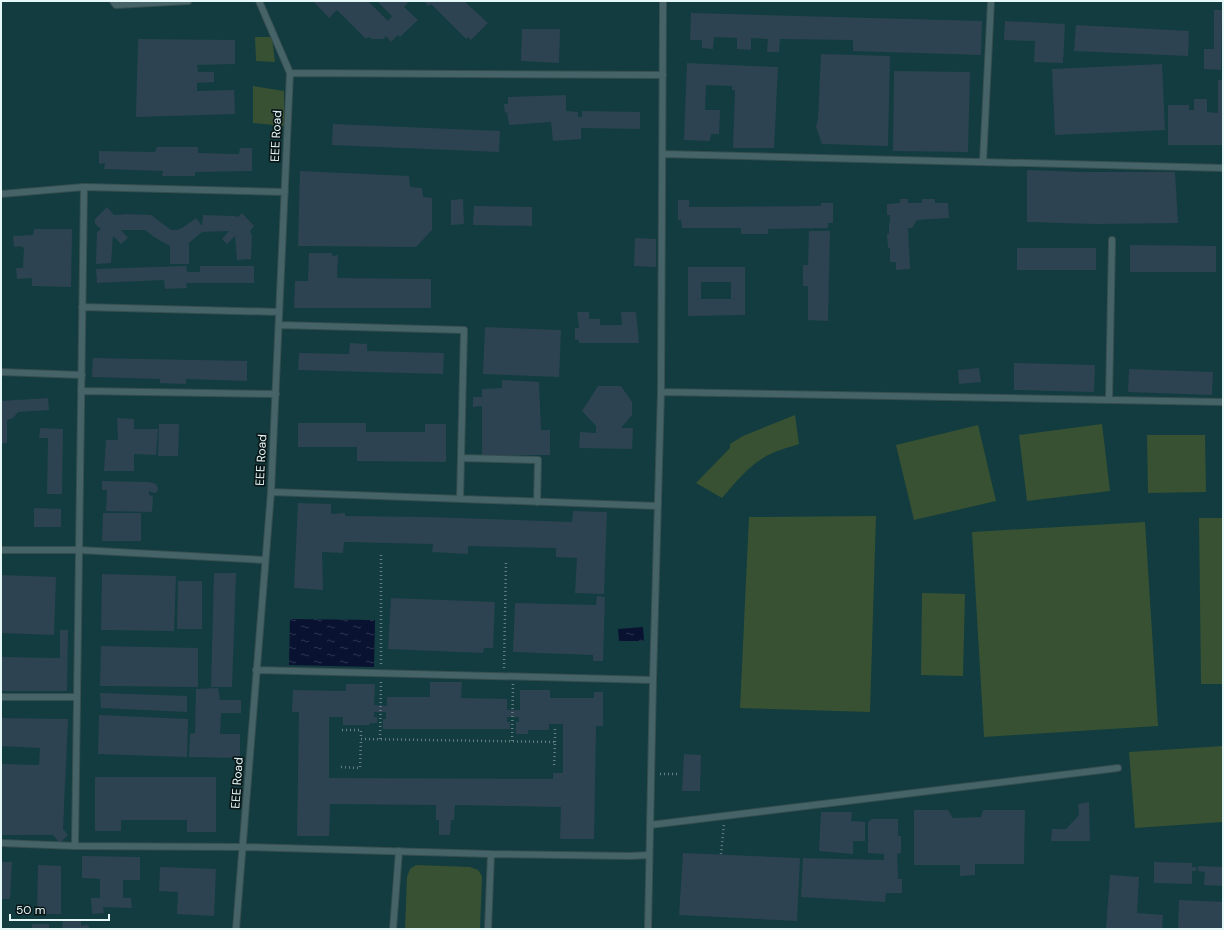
<svg xmlns="http://www.w3.org/2000/svg" width="1224" height="930" viewBox="0 0 1224 930" font-family="'DM Sans',sans-serif">
<style>
.built{fill:#123c40}
.green{fill:#385132}
.water{fill:url(#water-ripples)}
.building{fill:#2d4351;fill-rule:evenodd}
.lines{fill:none;stroke-linecap:round;stroke-linejoin:round}
.service-casing{stroke:#374e50;stroke-width:8}
.path{stroke:#677f82;stroke-width:2.5;stroke-dasharray:1 3;stroke-linecap:butt}
.service{stroke:#466467;stroke-width:6}
.labels{text-anchor:middle;stroke-width:3.5;stroke-linejoin:round;paint-order:stroke}
.street-label{font-size:12px;fill:#e6f7f8;stroke:#0a1718}
</style>
<defs>
<pattern id="water-ripples" width="26" height="14" patternUnits="userSpaceOnUse"><rect width="26" height="14" fill="#091230"/><path d="M2 4q2-2 4 0t4 0M15 11q2-2 4 0t4 0" fill="none" stroke="#2d354f"/></pattern>
</defs>
<rect width="100%" height="100%" fill="#133134"/>
<path class="built" d="M 1,1 L 1223,1 L 1223,929 L 1,929 Z"/>
<path class="green" d="M 255,37 L 272,37 L 275,62 L 256,61 Z
M 253,86 L 284,91 L 284,126 L 253,123 Z
M 795,415 L 799,444 C 787,448 774,451 763,458 C 747,468 734,484 722,498 L 696,483 L 730,448 L 730,444 L 743,436 Z
M 1102,424 L 1110,491 L 1027,501 L 1019,435 Z
M 978,425 L 996,501 L 914,520 L 896,445 Z
M 1147,435 L 1205,435 L 1206,492 L 1148,493 Z
M 876,516 L 870,712 L 740,708 L 749,517 Z
M 1199,518 L 1223,518 L 1223,684 L 1201,684 Z
M 1145,522 L 1158,726 L 984,737 L 972,532 Z
M 922,593 L 965,594 L 963,676 L 921,675 Z
M 1223,746 L 1223,822 L 1135,828 L 1129,752 Z
M 416,865 L 470,867 L 478,870 L 482,876 L 480,929 L 405,929 L 407,877 L 410,869 Z"/>
<path class="water" d="M 290,619 L 375,620 L 374,667 L 289,665 Z
M 643,627 L 644,641 L 619,641 L 618,629 Z"/>
<path class="building" d="M 313,1 L 368,1 L 388,21 L 392,16 L 377,1 L 409,1 L 404,7 L 418,20 L 400,37 L 398,35 L 391,42 L 386,36 L 384,39 L 372,39 L 368,37 L 366,39 L 337,10 L 329,18 Z
M 424,1 L 464,1 L 488,23 L 471,40 L 468,37 L 466,39 L 431,4 L 428,6 Z
M 1214,10 L 1222,10 L 1221,70 L 1204,69 L 1204,49 L 1214,49 Z
M 691,13 L 982,21 L 981,55 L 853,51 L 853,40 L 780,39 L 779,52 L 767,52 L 768,39 L 751,38 L 751,50 L 737,49 L 737,38 L 714,37 L 713,49 L 702,48 L 702,40 L 690,40 Z
M 1005,21 L 1065,24 L 1063,63 L 1034,62 L 1035,41 L 1004,40 Z
M 1076,25 L 1189,31 L 1188,56 L 1074,51 Z
M 522,29 L 560,29 L 559,63 L 521,61 Z
M 138,39 L 235,40 L 235,64 L 197,65 L 198,72 L 214,72 L 214,82 L 197,83 L 197,91 L 234,90 L 235,114 L 136,117 Z
M 821,54 L 890,56 L 888,146 L 822,144 L 816,127 L 818,119 Z
M 687,63 L 778,67 L 774,148 L 733,148 L 735,90 L 732,90 L 732,86 L 706,85 L 705,110 L 720,110 L 719,134 L 711,134 L 710,141 L 684,140 Z
M 1162,64 L 1165,130 L 1055,135 L 1052,69 Z
M 894,71 L 970,72 L 968,152 L 893,151 Z
M 1218,80 L 1223,80 L 1223,145 L 1168,145 L 1168,105 L 1189,105 L 1189,110 L 1194,110 L 1194,99 L 1207,99 L 1207,112 L 1218,113 Z
M 566,95 L 566,111 L 578,112 L 578,117 L 582,117 L 582,111 L 640,112 L 640,129 L 581,128 L 581,139 L 553,141 L 551,122 L 509,125 L 507,112 L 505,113 L 504,104 L 508,104 L 508,97 Z
M 333,124 L 500,131 L 499,152 L 332,145 Z
M 157,147 L 198,147 L 198,153 L 239,154 L 240,148 L 252,148 L 252,171 L 195,172 L 195,176 L 162,176 L 163,171 L 104,169 L 105,163 L 99,164 L 99,151 L 155,152 Z
M 1027,170 L 1081,172 L 1175,172 L 1178,223 L 1096,224 L 1027,222 Z
M 300,171 L 409,176 L 410,187 L 422,188 L 423,197 L 432,198 L 432,230 L 416,247 L 298,246 Z
M 463,199 L 464,224 L 451,225 L 451,200 Z
M 900,199 L 908,199 L 908,203 L 922,203 L 922,199 L 935,199 L 935,203 L 948,203 L 949,218 L 917,220 L 912,228 L 908,228 L 910,269 L 896,270 L 896,262 L 890,262 L 890,248 L 888,248 L 887,234 L 889,234 L 889,223 L 890,223 L 890,215 L 887,215 L 887,204 L 900,203 Z
M 678,200 L 689,200 L 689,207 L 821,206 L 821,203 L 833,203 L 833,223 L 828,223 L 828,228 L 768,229 L 768,234 L 741,234 L 741,228 L 682,228 L 681,220 L 678,220 Z
M 474,206 L 532,207 L 532,226 L 473,225 Z
M 107,207 L 114,215 L 127,214 L 151,215 L 171,230 L 177,230 L 182,228 L 196,218 L 202,226 L 203,215 L 234,216 L 238,217 L 242,213 L 254,226 L 250,231 L 252,236 L 251,259 L 237,260 L 235,236 L 227,244 L 222,239 L 229,231 L 202,232 L 189,243 L 189,264 L 170,264 L 170,246 L 154,237 L 145,230 L 121,230 L 128,238 L 121,244 L 113,236 L 111,263 L 96,264 L 97,232 L 101,229 L 95,224 L 95,219 Z
M 34,229 L 72,229 L 71,287 L 32,286 L 32,278 L 17,279 L 16,268 L 23,268 L 24,248 L 21,246 L 14,247 L 13,236 L 33,235 Z
M 809,231 L 830,231 L 828,321 L 808,320 L 808,286 L 803,286 L 803,265 L 808,265 Z
M 635,238 L 656,239 L 656,267 L 634,266 Z
M 1130,245 L 1216,246 L 1216,272 L 1130,272 Z
M 1017,248 L 1096,248 L 1096,270 L 1017,270 Z
M 309,253 L 332,253 L 332,256 L 338,255 L 337,278 L 431,279 L 431,308 L 294,308 L 295,281 L 308,281 Z
M 186,266 L 187,272 L 200,272 L 200,266 L 254,266 L 254,283 L 186,283 L 187,288 L 165,289 L 164,280 L 97,283 L 96,269 Z
M 688,267 L 745,267 L 745,315 L 688,316 ZM 701,282 L 731,282 L 731,299 L 701,299 Z
M 577,312 L 589,312 L 589,319 L 600,319 L 600,325 L 622,325 L 621,312 L 636,312 L 639,343 L 579,343 L 579,340 L 575,340 L 575,328 L 579,328 Z
M 485,327 L 561,330 L 559,377 L 483,374 Z
M 350,343 L 367,344 L 367,351 L 444,353 L 443,374 L 298,370 L 299,353 L 349,354 Z
M 93,358 L 247,361 L 247,381 L 186,379 L 186,384 L 160,383 L 160,379 L 92,377 Z
M 1014,363 L 1095,365 L 1094,392 L 1014,390 Z
M 979,368 L 981,382 L 959,384 L 958,370 Z
M 1129,369 L 1213,372 L 1212,395 L 1128,392 Z
M 502,380 L 539,382 L 541,430 L 550,430 L 550,455 L 482,455 L 482,406 L 473,407 L 473,397 L 482,397 L 482,389 L 502,388 Z
M 598,386 L 621,386 L 632,402 L 632,415 L 621,428 L 633,428 L 632,449 L 579,448 L 580,432 L 596,433 L 596,426 L 582,411 Z
M 48,398 L 49,410 L 18,412 L 13,418 L 7,420 L 7,443 L 1,443 L 1,401 Z
M 117,418 L 134,419 L 134,429 L 158,429 L 156,455 L 134,454 L 134,471 L 104,471 L 106,440 L 118,440 Z
M 298,423 L 366,423 L 366,432 L 425,432 L 425,424 L 446,424 L 446,462 L 357,461 L 357,447 L 298,447 Z
M 159,424 L 179,424 L 178,456 L 158,456 Z
M 40,428 L 63,429 L 62,494 L 47,494 L 48,438 L 39,438 Z
M 102,481 L 149,482 L 156,484 L 158,488 L 157,492 L 154,493 L 149,491 L 149,495 L 153,496 L 152,512 L 106,511 L 107,490 L 102,490 Z
M 298,503 L 331,504 L 331,514 L 345,513 L 345,516 L 427,517 L 572,522 L 573,511 L 607,512 L 604,594 L 575,593 L 577,558 L 556,557 L 556,548 L 468,546 L 468,554 L 432,552 L 433,544 L 344,542 L 343,553 L 322,552 L 323,590 L 294,588 Z
M 34,508 L 61,509 L 61,527 L 34,527 Z
M 103,513 L 141,513 L 141,541 L 102,541 Z
M 214,573 L 236,573 L 232,687 L 211,687 Z
M 102,574 L 176,576 L 174,631 L 101,630 Z
M 1,575 L 56,577 L 54,635 L 1,633 Z
M 178,581 L 202,581 L 202,629 L 177,629 Z
M 597,596 L 605,597 L 603,661 L 593,661 L 593,655 L 513,652 L 515,603 L 596,605 Z
M 391,598 L 495,602 L 493,648 L 484,648 L 483,653 L 388,649 Z
M 60,630 L 68,630 L 67,691 L 1,691 L 1,657 L 60,658 Z
M 101,646 L 198,648 L 198,687 L 100,686 Z
M 430,682 L 462,682 L 461,698 L 507,699 L 507,710 L 520,710 L 520,690 L 550,690 L 550,698 L 594,698 L 594,692 L 603,692 L 603,726 L 596,726 L 594,839 L 560,839 L 561,807 L 455,805 L 454,820 L 451,820 L 450,835 L 439,835 L 439,820 L 436,820 L 436,805 L 330,804 L 329,836 L 297,836 L 299,712 L 292,712 L 293,690 L 346,691 L 346,684 L 375,684 L 374,705 L 387,706 L 387,697 L 430,697 ZM 374,712 L 386,712 L 386,719 L 383,719 L 383,729 L 510,729 L 510,722 L 507,722 L 507,717 L 519,717 L 519,722 L 516,722 L 516,734 L 528,734 L 528,730 L 549,730 L 549,724 L 563,724 L 563,773 L 553,773 L 553,779 L 329,778 L 329,717 L 343,717 L 343,725 L 369,725 L 370,723 L 377,723 L 377,717 L 374,717 Z
M 218,688 L 220,700 L 241,700 L 241,713 L 221,713 L 220,734 L 240,734 L 240,758 L 189,757 L 190,734 L 195,733 L 196,689 Z
M 100,693 L 187,696 L 187,712 L 101,708 Z
M 99,715 L 188,719 L 187,757 L 98,754 Z
M 1,718 L 68,719 L 63,829 L 68,835 L 60,843 L 53,835 L 1,835 L 1,764 L 39,765 L 40,748 L 1,746 Z
M 684,754 L 701,755 L 700,791 L 682,791 Z
M 95,777 L 216,777 L 216,832 L 187,832 L 187,820 L 121,820 L 121,831 L 95,831 Z
M 1089,802 L 1090,841 L 1051,841 L 1052,829 L 1066,829 L 1079,815 L 1078,804 Z
M 914,810 L 948,810 L 953,818 L 981,817 L 983,810 L 1025,810 L 1024,864 L 975,864 L 975,875 L 960,876 L 960,865 L 914,865 Z
M 821,812 L 852,812 L 851,821 L 865,822 L 865,841 L 853,841 L 853,854 L 819,851 Z
M 872,819 L 898,819 L 898,836 L 901,836 L 901,853 L 897,854 L 898,879 L 902,879 L 902,893 L 886,893 L 885,902 L 801,897 L 803,858 L 884,860 L 884,854 L 868,853 L 868,822 Z
M 683,853 L 800,858 L 797,921 L 679,915 Z
M 82,856 L 140,857 L 140,880 L 123,880 L 123,898 L 131,898 L 132,908 L 103,907 L 104,913 L 92,914 L 91,898 L 100,898 L 100,879 L 82,878 Z
M 1,862 L 12,862 L 10,899 L 1,899 Z
M 1154,862 L 1192,863 L 1192,867 L 1197,867 L 1196,871 L 1192,871 L 1192,884 L 1154,883 Z
M 38,865 L 61,866 L 61,914 L 37,914 Z
M 1198,866 L 1223,867 L 1223,886 L 1204,885 L 1205,872 L 1198,871 Z
M 160,867 L 216,869 L 214,916 L 177,914 L 178,892 L 159,891 Z
M 1110,875 L 1139,877 L 1137,913 L 1163,915 L 1162,929 L 1106,929 Z
M 1179,900 L 1223,902 L 1223,929 L 1178,929 Z
M 63,920 L 81,920 L 81,926 L 87,925 L 89,927 L 89,929 L 62,929 Z
M 32,924 L 49,924 L 49,929 L 32,929 Z"/>
<g class="lines">
<defs>
<path id="service" d="M 113,1 L 116,5 L 188,1
M 290,73 L 663,75
M 662,154 L 1223,168
M 983,162 L 991,1
M 1,194 L 84,187 L 285,192
M 82,307 L 279,312
M 279,325 L 464,330 L 460,499
M 1,372 L 82,375
M 81,391 L 276,394
M 661,392 L 1223,402
M 1109,400 L 1112,240
M 461,458 L 538,460 L 537,502
M 271,492 L 658,506
M 1,550 L 79,550 L 265,560
M 256,670 L 653,680
M 1,697 L 77,697
M 650,825 L 1118,768
M 1,843 L 75,846 L 243,847 L 491,854 L 630,856 L 649,855
M 75,846 L 84,187
M 236,929 L 271,492 L 290,73 L 259,1
M 393,929 L 399,851
M 488,929 L 491,854
M 648,929 L 653,680 L 661,392 L 663,1"/>
</defs>
<use href="#service" class="service-casing"/>
<path class="path" d="M 381,664 L 381,555
M 504,668 L 506,563
M 555,729 L 555,742
M 342,730 L 361,730 L 361,739 L 555,742 L 554,767
M 380,739 L 381,681
M 512,741 L 513,684
M 341,767 L 360,768 L 361,739
M 660,774 L 679,774
M 721,854 L 724,824"/>
<use href="#service" class="service"/>
</g>
<g class="labels">
<g class="street-label">
<text transform="translate(276 136) rotate(-87)" y="4">EEE Road</text>
<text transform="translate(261 460) rotate(-87)" y="4">EEE Road</text>
<text transform="translate(237 783) rotate(-86)" y="4">EEE Road</text>
</g>
</g>
<rect width="1224" height="930" fill="none" stroke="#e6f7f8" stroke-width="4"/>
<path d="M10 914v6h99v-6" fill="none" stroke="#e6f7f8" stroke-width="2"/>
<text x="16" y="914" font-size="12" fill="#e6f7f8" stroke="#0a1718" stroke-width="3" paint-order="stroke">50 m</text>
</svg>
